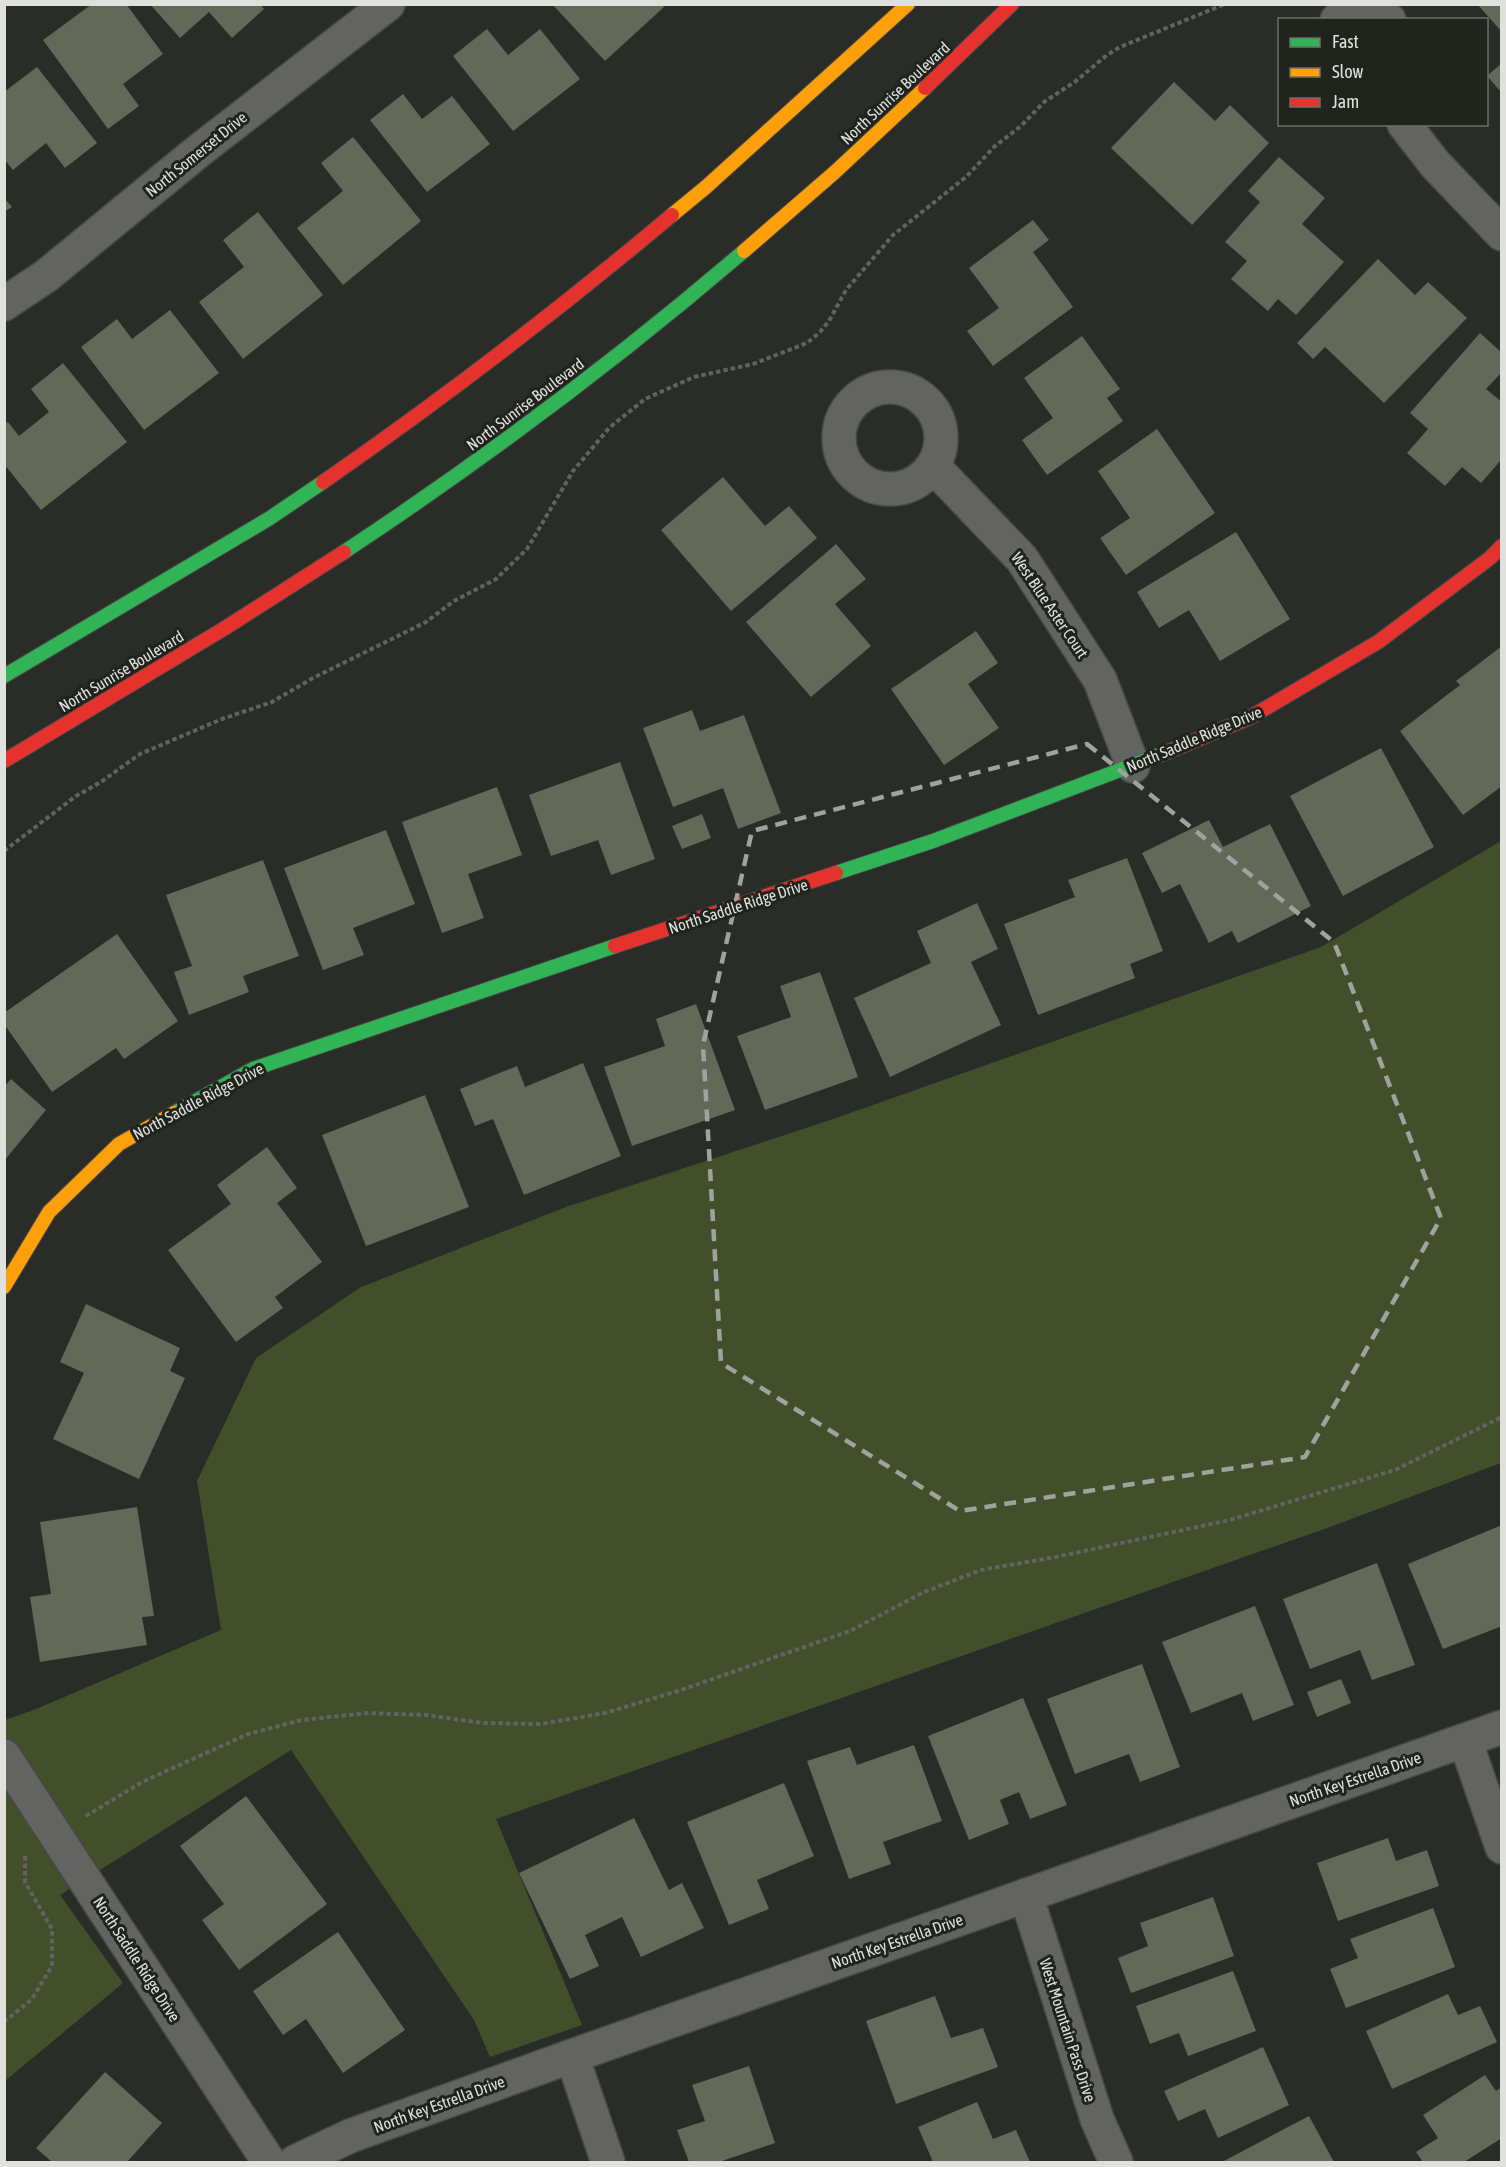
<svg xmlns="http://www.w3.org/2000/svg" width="1506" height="2167" viewBox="0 0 1506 2167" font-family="'Asap Condensed',sans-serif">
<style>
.green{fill:#434f2b}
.building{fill:#636859}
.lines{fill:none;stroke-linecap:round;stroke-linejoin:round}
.street-casing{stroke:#484946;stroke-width:36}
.fast-casing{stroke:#484946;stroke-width:16}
.slow-casing{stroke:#484946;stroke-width:16}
.jam-casing{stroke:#484946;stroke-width:16}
.path{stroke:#626360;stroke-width:4;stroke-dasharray:4.5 3;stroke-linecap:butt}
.street{stroke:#636462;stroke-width:33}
.fast{stroke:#30b455;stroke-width:14}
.slow{stroke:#ff9f0a;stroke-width:14}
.jam{stroke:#e5322d;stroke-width:14}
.marked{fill:none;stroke:#a0a29e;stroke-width:4.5;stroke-dasharray:12 8;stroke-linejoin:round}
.labels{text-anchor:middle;stroke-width:6;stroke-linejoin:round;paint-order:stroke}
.street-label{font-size:16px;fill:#e0e1dd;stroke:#21231d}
</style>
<rect width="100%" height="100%" fill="#2a2c28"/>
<path class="green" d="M 1501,841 L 1501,1463 L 1330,1527 L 496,1819 L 582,2025 L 490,2057 L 474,2020 L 291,1750 L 60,1895 L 123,1983 L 5,2081 L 5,1720 L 36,1709 L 221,1630 L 197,1481 L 256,1358 L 361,1287 L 566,1207 L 836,1118 L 1321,947 Z"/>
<path class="building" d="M 92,4 L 126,4 L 163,54 L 123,84 L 139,106 L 108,129 L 43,40 Z
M 150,4 L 260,4 L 264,9 L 232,38 L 209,12 L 180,38 Z
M 552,4 L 662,4 L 664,7 L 605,61 Z
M 1477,4 L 1502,4 L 1502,32 Z
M 487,29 L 508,55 L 540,29 L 580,79 L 513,131 L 453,56 Z
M 1502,63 L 1502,93 L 1487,76 Z
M 37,67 L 97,143 L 65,168 L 46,143 L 13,170 L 4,159 L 4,92 Z
M 1174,82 L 1215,121 L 1230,105 L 1269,143 L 1192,225 L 1111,148 Z
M 403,94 L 422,119 L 452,96 L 490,144 L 427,192 L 370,120 Z
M 353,137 L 421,221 L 343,285 L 297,228 L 343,191 L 321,163 Z
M 1279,157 L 1325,198 L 1302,224 L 1344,262 L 1296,315 L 1278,299 L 1268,311 L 1231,279 L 1247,261 L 1225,242 L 1260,202 L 1248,191 Z
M 4,198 L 12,207 L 4,212 Z
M 258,212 L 323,295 L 243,359 L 199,302 L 244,267 L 223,240 Z
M 1033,220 L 1049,240 L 1033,252 L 1073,307 L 993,366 L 967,331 L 999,308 L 969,268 Z
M 1378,259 L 1415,295 L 1428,282 L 1467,318 L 1384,403 L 1325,347 L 1313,359 L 1297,343 Z
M 170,310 L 219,373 L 144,430 L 81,347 L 117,319 L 132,339 Z
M 1480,333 L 1502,353 L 1502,372 L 1486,389 L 1502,402 L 1502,459 L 1481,483 L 1462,467 L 1445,486 L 1407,453 L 1428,429 L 1410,413 Z
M 1082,336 L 1120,389 L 1107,398 L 1123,421 L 1047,475 L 1022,440 L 1053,418 L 1024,378 Z
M 63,363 L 127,442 L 41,510 L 4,464 L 4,424 L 8,422 L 19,436 L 49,412 L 31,389 Z
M 1157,429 L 1215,513 L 1126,575 L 1100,538 L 1130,518 L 1098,471 Z
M 723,477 L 765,526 L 789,506 L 817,538 L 731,611 L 661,530 Z
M 1236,532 L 1290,619 L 1220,661 L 1189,610 L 1159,628 L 1137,592 Z
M 836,544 L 866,579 L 835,604 L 871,646 L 811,697 L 746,622 Z
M 976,631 L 998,663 L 968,684 L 999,728 L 944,765 L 891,689 Z
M 1502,646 L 1502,786 L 1463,815 L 1400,731 L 1460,685 L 1456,681 Z
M 692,710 L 700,731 L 744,715 L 781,813 L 738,829 L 723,788 L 673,807 L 643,728 Z
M 1381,748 L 1434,847 L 1343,896 L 1290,796 Z
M 620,762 L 655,859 L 611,875 L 598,840 L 551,856 L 529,795 Z
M 497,787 L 522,855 L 468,874 L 484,918 L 442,933 L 402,822 Z
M 702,814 L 711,838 L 682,849 L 672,826 Z
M 1209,820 L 1223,847 L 1270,824 L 1311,906 L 1238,943 L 1232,931 L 1209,943 L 1180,884 L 1162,893 L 1142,853 Z
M 386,830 L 415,904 L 353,928 L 364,955 L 323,970 L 284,868 Z
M 1127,858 L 1163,951 L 1130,964 L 1135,978 L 1038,1015 L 1004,924 L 1075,897 L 1068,880 Z
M 263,860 L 299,956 L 243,976 L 249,992 L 189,1015 L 174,972 L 192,966 L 166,895 Z
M 977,903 L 998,949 L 971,962 L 1001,1025 L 890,1077 L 854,998 L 931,963 L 917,931 Z
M 117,934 L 178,1021 L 124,1059 L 116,1048 L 52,1092 L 4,1024 L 4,1013 Z
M 820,972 L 858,1077 L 765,1110 L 737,1036 L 791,1017 L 780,986 Z
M 696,1004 L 735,1110 L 632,1146 L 604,1067 L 665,1046 L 656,1019 Z
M 583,1063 L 621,1156 L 524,1195 L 493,1119 L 475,1126 L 460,1089 L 517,1066 L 525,1087 Z
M 11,1079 L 46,1110 L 4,1161 L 4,1087 Z
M 425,1095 L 469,1207 L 366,1246 L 322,1135 Z
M 267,1147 L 297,1188 L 277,1203 L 322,1262 L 275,1297 L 283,1308 L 236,1342 L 168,1250 L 231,1204 L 217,1185 Z
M 86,1304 L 180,1348 L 170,1371 L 185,1378 L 139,1479 L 53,1439 L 84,1373 L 60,1362 Z
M 137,1507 L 154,1616 L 142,1617 L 147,1645 L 40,1662 L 30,1597 L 51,1594 L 40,1522 Z
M 1502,1525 L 1502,1626 L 1443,1649 L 1408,1564 Z
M 1377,1563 L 1415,1665 L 1372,1680 L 1360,1650 L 1310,1669 L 1283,1599 Z
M 1255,1606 L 1294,1705 L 1253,1721 L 1242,1693 L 1191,1713 L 1162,1642 Z
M 1142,1664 L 1180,1767 L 1140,1782 L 1129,1754 L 1075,1774 L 1047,1699 Z
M 1341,1679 L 1351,1703 L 1317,1717 L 1307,1692 Z
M 1023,1698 L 1067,1805 L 1030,1819 L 1019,1792 L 1000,1800 L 1009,1824 L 969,1840 L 928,1736 Z
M 914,1745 L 942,1821 L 883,1842 L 891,1864 L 849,1879 L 807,1761 L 850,1747 L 857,1765 Z
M 784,1783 L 814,1856 L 757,1880 L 769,1909 L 729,1925 L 687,1822 Z
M 246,1796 L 327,1904 L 239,1970 L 202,1920 L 224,1904 L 180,1846 Z
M 634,1818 L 669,1890 L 682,1883 L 704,1928 L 641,1957 L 622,1917 L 585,1935 L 599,1966 L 570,1979 L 519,1873 Z
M 1388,1838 L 1396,1861 L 1427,1850 L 1439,1886 L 1338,1921 L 1317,1863 Z
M 1213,1897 L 1234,1956 L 1131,1993 L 1118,1958 L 1148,1946 L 1140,1923 Z
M 1433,1908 L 1455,1967 L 1346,2008 L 1330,1969 L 1358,1958 L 1350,1939 Z
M 338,1932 L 405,2030 L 343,2073 L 306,2019 L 283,2035 L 253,1991 Z
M 1233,1971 L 1256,2031 L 1188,2056 L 1179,2033 L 1150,2044 L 1136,2006 Z
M 1448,1994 L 1458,2015 L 1480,2006 L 1497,2042 L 1392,2089 L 1366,2031 Z
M 935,1996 L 951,2038 L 983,2028 L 998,2067 L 896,2104 L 866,2021 Z
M 1263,2047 L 1289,2105 L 1218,2138 L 1205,2109 L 1178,2121 L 1164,2091 Z
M 749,2066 L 775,2143 L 719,2162 L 689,2162 L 677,2130 L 705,2121 L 692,2085 Z
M 105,2072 L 162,2123 L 127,2162 L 52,2162 L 36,2148 Z
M 1485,2075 L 1496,2091 L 1502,2087 L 1502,2138 L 1464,2162 L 1423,2162 L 1416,2152 L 1438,2138 L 1423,2115 Z
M 977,2102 L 993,2139 L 1016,2130 L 1030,2162 L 933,2162 L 918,2127 Z
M 1309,2116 L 1334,2162 L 1222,2162 Z"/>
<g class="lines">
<defs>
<path id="street" d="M 1337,20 C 1353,11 1373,9 1389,20
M 1404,124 L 1435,164 L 1502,234
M 4,304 L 46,276 L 196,153 L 388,4
M839 438a51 51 0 1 1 102 0a51 51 0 1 1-102 0Z
M 933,466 L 1022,559 L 1100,680 L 1133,766
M 1465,1740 L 1502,1847
M 4,1756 L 269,2162
M 1026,1895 L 1097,2119 L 1116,2162
M 572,2056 L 608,2162
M 295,2162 L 350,2136 L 572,2056 L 1502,1727"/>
<path id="fast" d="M 344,552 C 483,460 617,360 744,251
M 4,676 L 270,518 L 323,482
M 836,873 L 933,841 L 1170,751
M 174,1113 L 253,1069 L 615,946"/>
<path id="slow" d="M 672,215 L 706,187 L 908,4
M 744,251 L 835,172 L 925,88
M 4,1287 L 49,1212 L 119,1144 L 174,1113"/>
<path id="jam" d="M 925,88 L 1012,4
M 323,482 C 444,398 560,309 672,215
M 1170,751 L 1249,718 L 1378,642 L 1490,558 L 1502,546
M 4,761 L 225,628 L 344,552
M 615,946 L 836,873"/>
</defs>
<use href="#street" class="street-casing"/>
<use href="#fast" class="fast-casing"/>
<use href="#slow" class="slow-casing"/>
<use href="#jam" class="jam-casing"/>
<path class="path" d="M 4,851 L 76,796 L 101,782 L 140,754 L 222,719 L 272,702 L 313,678 L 426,622 L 454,601 L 496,579 L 527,549 L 573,471 L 609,428 L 645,399 L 694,377 L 753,364 L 807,343 L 820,332 L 829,321 L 846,290 L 893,235 L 966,177 L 994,147 L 1021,126 L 1044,102 L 1076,81 L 1107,55 L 1120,47 L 1225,4
M 86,1816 L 142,1782 L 248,1734 L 302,1720 L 367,1713 L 426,1715 L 483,1723 L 540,1724 L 605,1713 L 681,1690 L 850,1631 L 924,1592 L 981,1570 L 1056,1557 L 1230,1520 L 1395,1470 L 1502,1417
M 4,2022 L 32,1999 L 52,1966 L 52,1929 L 25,1882 L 25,1856"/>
<use href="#street" class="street"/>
<use href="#fast" class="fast"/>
<use href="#slow" class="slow"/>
<use href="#jam" class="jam"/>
</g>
<path class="marked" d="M 1087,744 L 1334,942 L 1441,1218 L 1305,1457 L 960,1511 L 721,1363 L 703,1045 L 752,831 Z"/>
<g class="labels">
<g class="street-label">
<text transform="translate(895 93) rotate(-43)" y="6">North Sunrise Boulevard</text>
<text transform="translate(196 154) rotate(-39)" y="6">North Somerset Drive</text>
<text transform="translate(525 404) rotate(-37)" y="6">North Sunrise Boulevard</text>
<text transform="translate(1050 605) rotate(56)" y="6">West Blue Aster Court</text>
<text transform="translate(121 671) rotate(-31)" y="6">North Sunrise Boulevard</text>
<text transform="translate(1194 739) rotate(-23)" y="6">North Saddle Ridge Drive</text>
<text transform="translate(738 906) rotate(-18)" y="6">North Saddle Ridge Drive</text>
<text transform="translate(198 1101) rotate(-28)" y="6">North Saddle Ridge Drive</text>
<text transform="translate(1355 1779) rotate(-19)" y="6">North Key Estrella Drive</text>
<text transform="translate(897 1941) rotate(-19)" y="6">North Key Estrella Drive</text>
<text transform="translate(137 1959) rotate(57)" y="6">North Saddle Ridge Drive</text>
<text transform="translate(1068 2030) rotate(72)" y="6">West Mountain Pass Drive</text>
<text transform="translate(439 2104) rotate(-20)" y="6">North Key Estrella Drive</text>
</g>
</g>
<rect width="1506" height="2167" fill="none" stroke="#e0e1dd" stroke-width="12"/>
<rect x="1278" y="18" width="210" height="108" fill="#21231d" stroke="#6d6f6a" stroke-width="1.5"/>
<rect x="1290" y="38" width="30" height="9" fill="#30b455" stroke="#6d6f6a" stroke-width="1.5"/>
<text x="1332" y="48" font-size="18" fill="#e0e1dd">Fast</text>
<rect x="1290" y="68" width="30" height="9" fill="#ff9f0a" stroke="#6d6f6a" stroke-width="1.5"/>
<text x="1332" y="78" font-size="18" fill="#e0e1dd">Slow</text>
<rect x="1290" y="98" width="30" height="9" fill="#e5322d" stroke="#6d6f6a" stroke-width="1.5"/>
<text x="1332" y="108" font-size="18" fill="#e0e1dd">Jam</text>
</svg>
